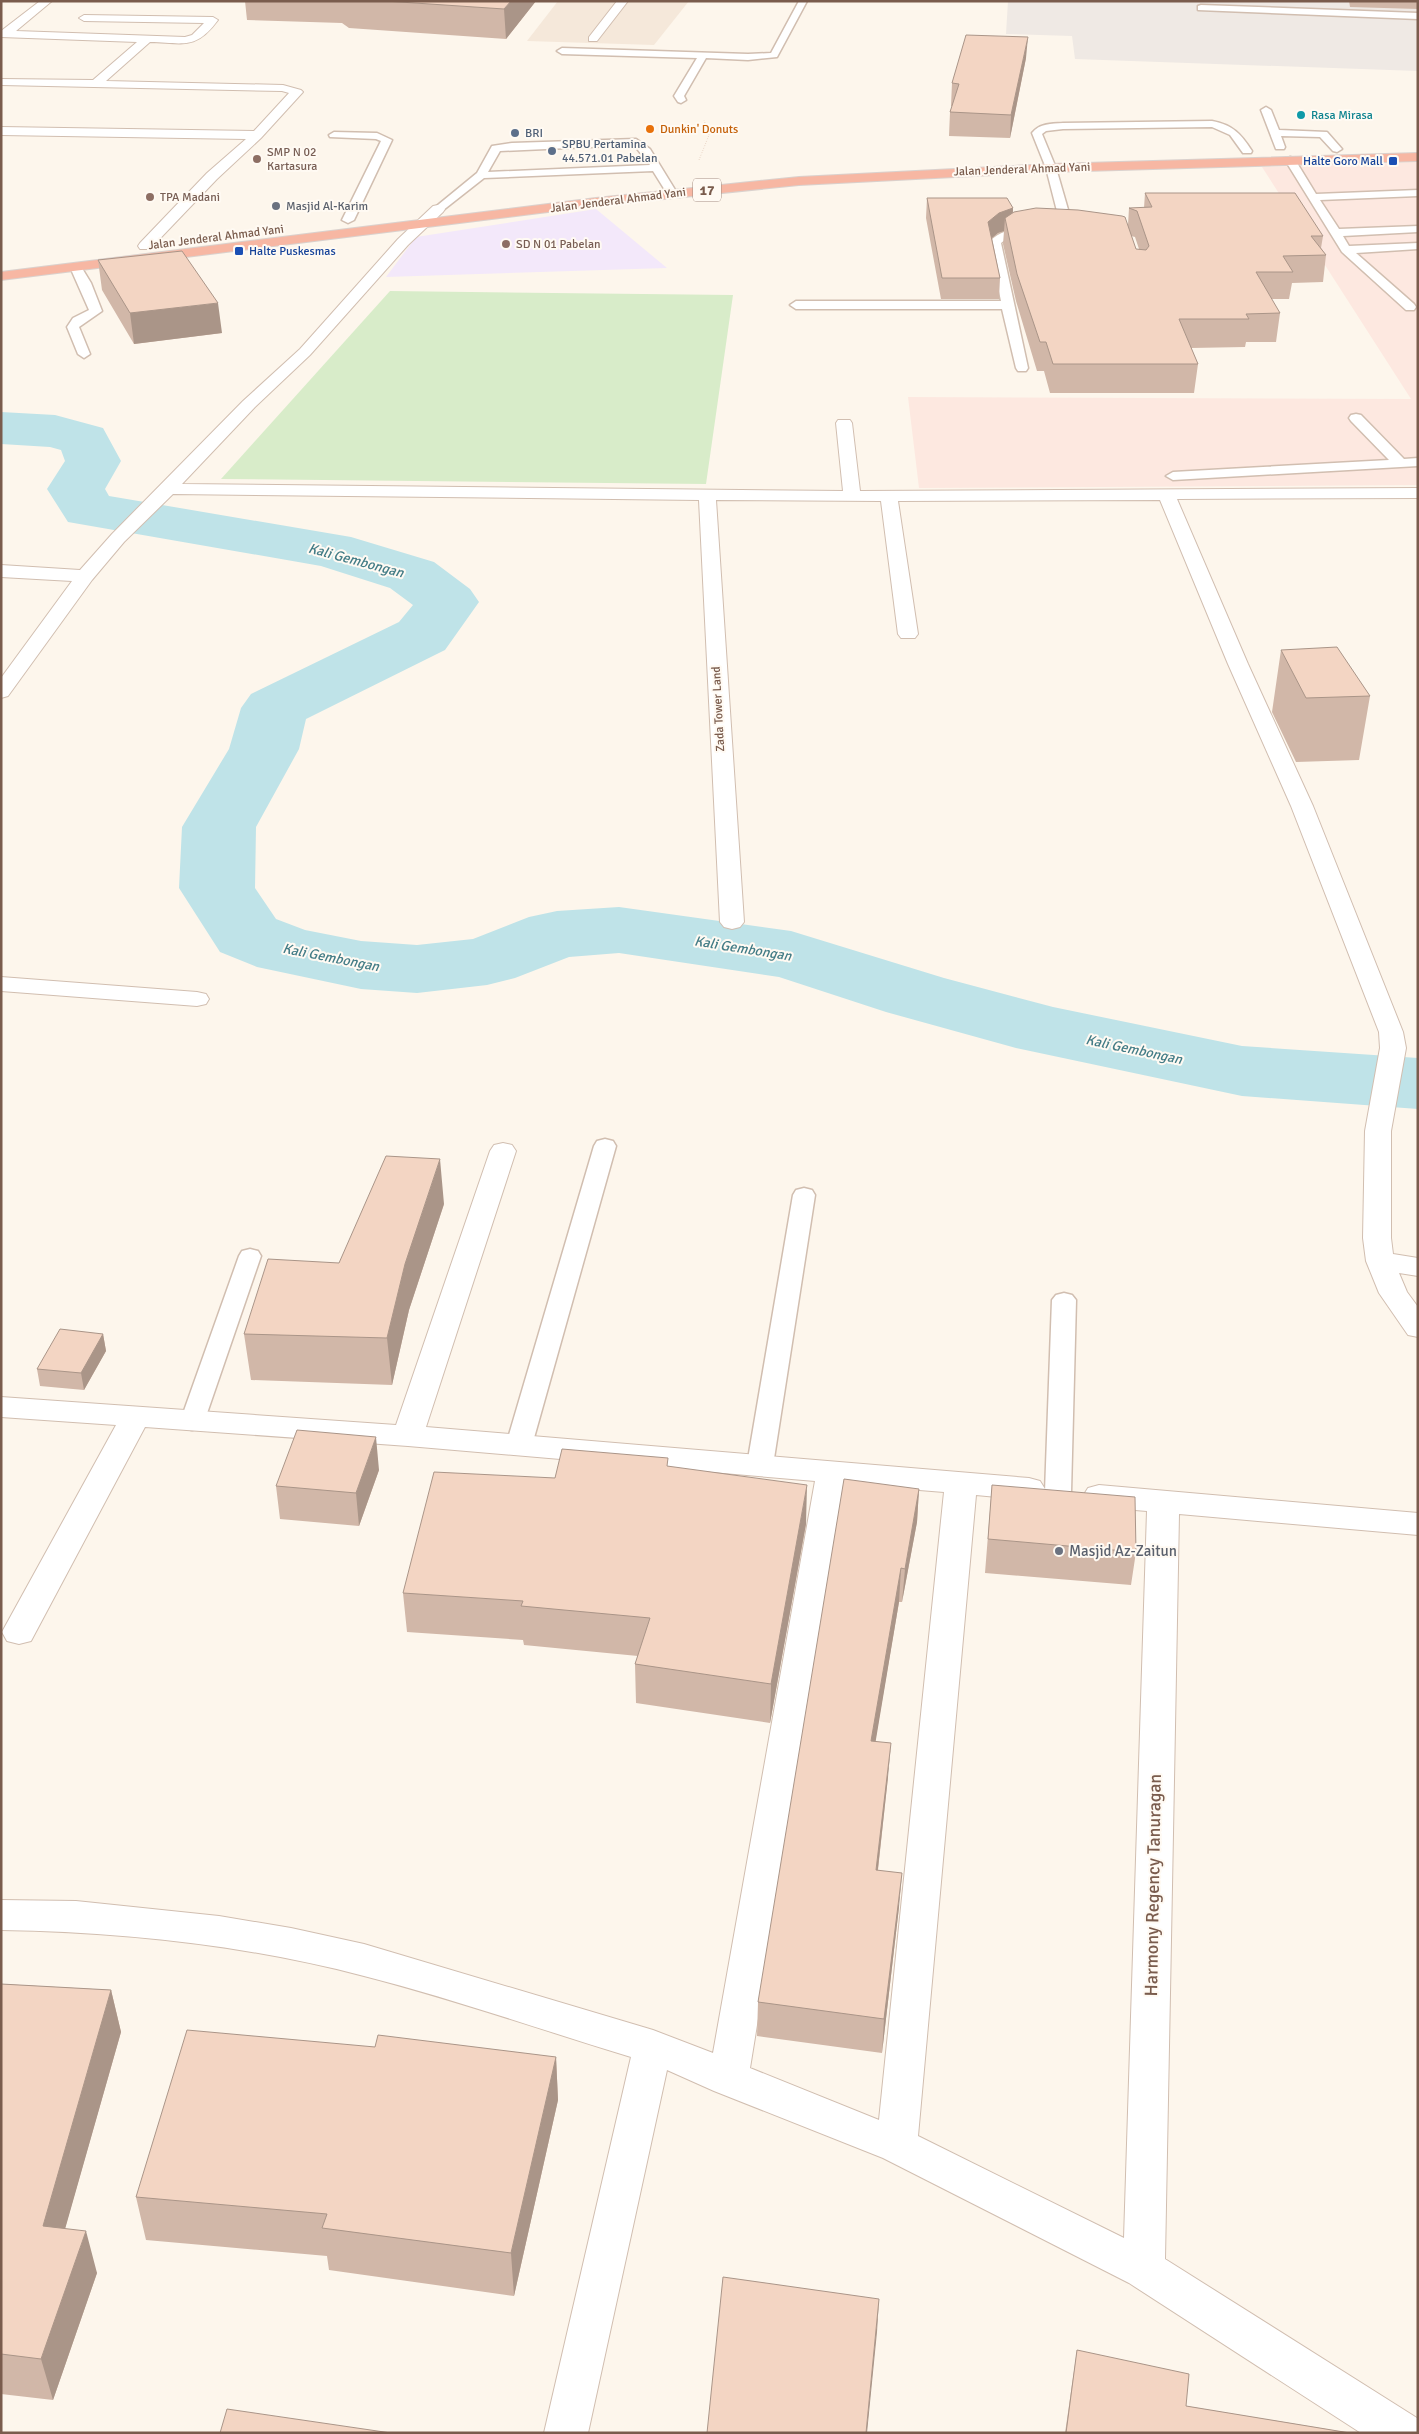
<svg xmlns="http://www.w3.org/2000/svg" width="1419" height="2434" viewBox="0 0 1419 2434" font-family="Signika,sans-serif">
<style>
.residential{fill:#f5e8da}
.commercial{fill:#fde8e0}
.industrial{fill:#efe9e4}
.education{fill:#f3e8fa}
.green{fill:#d8ecc9}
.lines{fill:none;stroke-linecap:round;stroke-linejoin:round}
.river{fill:#bfe3e8;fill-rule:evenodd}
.lane-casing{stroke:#d1beb0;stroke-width:3}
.street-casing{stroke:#d1beb0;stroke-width:2}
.highway-casing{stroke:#dad1cd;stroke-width:2}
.path{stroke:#d9b8a5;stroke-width:1;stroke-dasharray:0.5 2;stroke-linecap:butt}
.lane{fill:#fff;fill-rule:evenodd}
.street{fill:#fff;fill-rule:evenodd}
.highway{fill:#f7b7a3;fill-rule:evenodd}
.wall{fill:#d1b7a8;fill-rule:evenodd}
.shaded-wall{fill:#aa9588}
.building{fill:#f3d5c3;stroke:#aa9588}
.culture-dot{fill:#0f9aa8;stroke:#fffaf3;stroke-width:2}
.food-dot{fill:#e8710a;stroke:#fffaf3;stroke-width:2}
.service-dot{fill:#5c6f8a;stroke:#fffaf3;stroke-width:2}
.education-dot{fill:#8d6e63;stroke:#fffaf3;stroke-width:2}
.transit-dot{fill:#1a4fb4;stroke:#fffaf3;stroke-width:2}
.worship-dot{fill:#6b7280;stroke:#fffaf3;stroke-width:2}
.labels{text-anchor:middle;stroke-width:4;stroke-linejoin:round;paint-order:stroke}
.far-culture-label{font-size:12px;fill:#0d838f;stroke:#fffaf3;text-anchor:start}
.far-food-label{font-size:12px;fill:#c56008;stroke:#fffaf3;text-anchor:start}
.far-service-label{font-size:12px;fill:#4e5e75;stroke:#fffaf3;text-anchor:start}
.far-education-label{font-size:12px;fill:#785e54;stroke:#fffaf3;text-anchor:start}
.far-transit-label{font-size:12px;fill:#164399;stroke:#fffaf3;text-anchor:end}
.far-street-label{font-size:12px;fill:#7a5c4d;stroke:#fffaf3}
.far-worship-label{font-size:12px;fill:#5b616d;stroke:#fffaf3;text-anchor:start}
.shield{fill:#fffaf3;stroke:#a28b7f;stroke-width:1}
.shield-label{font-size:14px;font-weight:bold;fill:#7a5c4d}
.far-water-label{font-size:14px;font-style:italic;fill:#437c86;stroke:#fffaf3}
.worship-label{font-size:15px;fill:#5b616d;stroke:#fffaf3;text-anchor:start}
.near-street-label{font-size:18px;fill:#7a5c4d;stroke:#fffaf3}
</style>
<rect width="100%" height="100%" fill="#fdf6ec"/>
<path class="residential" d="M 558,1 L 689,1 L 654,45 L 527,41 Z"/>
<path class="commercial" d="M 1418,162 L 1418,485 L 919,488 L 908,397 L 1411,399 L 1262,167 Z"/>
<path class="industrial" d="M 1008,1 L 1418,1 L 1418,71 L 1075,59 L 1072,36 L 1006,34 Z"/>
<path class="education" d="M 596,209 L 667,268 L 386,277 L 416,237 Z"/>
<path class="green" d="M 390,291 L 733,295 L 706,484 L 221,479 Z"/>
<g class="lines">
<path class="river" d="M 1,412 L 55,415 L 103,428 L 121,461 L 105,489 L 109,496 L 351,537 L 434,562 L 470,589 L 479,602 L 445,650 L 306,719 L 299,749 L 256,827 L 255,888 L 276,919 L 305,930 L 361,941 L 417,945 L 473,939 L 529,917 L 557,911 L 619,907 L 791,931 L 944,978 L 1053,1007 L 1242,1046 L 1418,1058 L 1418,1109 L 1242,1096 L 1016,1048 L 886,1012 L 779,977 L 619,953 L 569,957 L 515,978 L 487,985 L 417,993 L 361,989 L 257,967 L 220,952 L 179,888 L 182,827 L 229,749 L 241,708 L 251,694 L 399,622 L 413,605 L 390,588 L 321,566 L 68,522 L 47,489 L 65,461 L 61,450 L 50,447 L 1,444 Z"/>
<defs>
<path id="lane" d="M 799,1 L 807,1 L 777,57 L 748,60 L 706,58 L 684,96 L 686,100 L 681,103 L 678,102 L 674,96 L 697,58 L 562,54 L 557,51 L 562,48 L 748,54 L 771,53 Z
M 1201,5 L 1418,13 L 1418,19 L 1198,10 L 1198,6 Z
M 1266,107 L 1271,110 L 1279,130 L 1327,132 L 1342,149 L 1337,152 L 1333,151 L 1320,137 L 1281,136 L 1285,147 L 1284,149 L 1276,149 L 1261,110 Z
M 1212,121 C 1233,125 1241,134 1252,151 L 1251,153 L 1243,153 L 1230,135 L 1212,127 L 1063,129 L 1046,131 L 1042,134 L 1056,168 L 1071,220 C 1053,241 1020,225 1001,243 L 1028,368 L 1026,371 L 1018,371 L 1016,368 L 1002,309 L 796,309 L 790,305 L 796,301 L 1001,301 L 989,242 L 991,240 C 1012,221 1040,234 1059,219 L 1046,168 L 1032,133 C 1040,123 1051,124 1063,123 Z
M 334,132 L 377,133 L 392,140 L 354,220 L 348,223 L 342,220 L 381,141 L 376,139 L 330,137 L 329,135 Z
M 636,139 L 650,149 L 677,193 L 676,195 L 668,195 L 653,171 L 484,178 L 442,211 L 434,211 L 433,209 L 477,173 L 492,146 L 512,143 ZM 634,145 L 650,165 L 488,172 L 500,151 Z
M 1290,157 L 1294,158 L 1316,194 L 1418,190 L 1418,196 L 1320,200 L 1339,229 L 1418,226 L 1418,232 L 1343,236 L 1349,246 L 1418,243 L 1418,249 L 1356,253 L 1414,304 L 1416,307 L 1414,310 L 1406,310 L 1342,252 L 1285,160 Z
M 76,264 L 80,265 L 91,283 L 102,311 L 79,327 L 90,354 L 84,358 L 78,354 L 67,327 L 73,318 L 89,310 L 70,267 Z
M 1356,414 L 1361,415 L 1404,459 L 1418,458 L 1418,466 L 1173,480 L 1166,476 L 1173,472 L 1389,460 L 1351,421 L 1349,418 L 1351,415 Z
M 605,1139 L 613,1141 L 616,1146 L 532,1445 L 528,1451 L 519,1453 L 510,1451 L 506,1445 L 594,1146 L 597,1141 Z
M 804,1188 L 812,1190 L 815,1195 L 773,1465 L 769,1471 L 760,1474 L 751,1471 L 747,1465 L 793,1195 L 796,1190 Z
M 250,1249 L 258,1251 L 261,1256 L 204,1422 L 201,1428 L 192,1430 L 183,1428 L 180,1422 L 239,1256 L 242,1251 Z
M 1064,1293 L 1072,1295 L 1076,1300 L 1071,1492 L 1067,1498 L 1058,1501 L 1049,1498 L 1045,1492 L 1052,1300 L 1056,1295 Z"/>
<path id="street" d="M 40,1 L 52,1 L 16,31 L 185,37 L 192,35 L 204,23 L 84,21 L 79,18 L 84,15 L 213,17 L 218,20 C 196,50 184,43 150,42 L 106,81 L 283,85 L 301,90 L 303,92 L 261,138 L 217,179 L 150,249 L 140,249 L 138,246 L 140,243 L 207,173 L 246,139 L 1,135 L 1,127 L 254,131 L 289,93 L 282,91 L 1,85 L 1,79 L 93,80 L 137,42 L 1,37 L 1,31 Z
M 617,1 L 628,1 L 597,41 L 589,41 L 589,37 Z
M 438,205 L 443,206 L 445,209 L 443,212 L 408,245 L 310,355 L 255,407 L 182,484 L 843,491 L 836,423 L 838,420 L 850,420 L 852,423 L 860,491 L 1418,488 L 1418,498 L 1177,499 L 1248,664 L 1313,806 L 1403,1032 L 1406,1048 L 1391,1131 L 1391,1238 L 1393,1254 L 1418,1258 L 1418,1276 L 1399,1273 L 1407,1292 L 1418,1307 L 1418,1337 L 1408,1335 L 1379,1293 L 1366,1261 L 1363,1238 L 1365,1131 L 1380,1048 L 1379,1032 L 1291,806 L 1228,664 L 1160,500 L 898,501 L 918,634 L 915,638 L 901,638 L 898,634 L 881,501 L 716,500 L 744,922 L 740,927 L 732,929 L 724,927 L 720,922 L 699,500 L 173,494 L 124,542 L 92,580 L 8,696 L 1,698 L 1,678 L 72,581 L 1,577 L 1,565 L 80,570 L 112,534 L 243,401 L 300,349 L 398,239 L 433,206 Z
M 1,977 L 197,992 L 206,994 L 209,999 L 206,1004 L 197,1006 L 1,991 Z
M 503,1143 L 512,1145 L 516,1151 L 426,1427 L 1029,1478 L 1040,1481 L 1045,1489 L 1040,1497 L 1029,1500 L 976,1495 L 918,2136 L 1124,2238 L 1147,1511 L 1099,1507 L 1088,1504 L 1083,1496 L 1088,1488 L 1099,1485 L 1418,1513 L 1418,1535 L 1179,1514 L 1165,2259 L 1417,2418 L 1418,2433 L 1361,2433 L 1129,2283 L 883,2158 L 714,2091 L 667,2070 L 588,2433 L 544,2433 L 631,2057 C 542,2030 454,1999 364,1976 C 246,1945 123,1932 1,1930 L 1,1900 L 76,1901 L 219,1916 L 291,1928 L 364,1944 L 653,2030 L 713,2053 L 815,1481 L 408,1446 L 145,1427 L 31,1641 L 19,1644 L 7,1641 L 2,1632 L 116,1425 L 1,1417 L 1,1397 L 396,1425 L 490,1151 L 494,1145 ZM 845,1484 L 944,1492 L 879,2120 L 750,2068 Z"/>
<path id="highway" d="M 1418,153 L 1418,161 L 1051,172 L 799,185 L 596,206 L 1,280 L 1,272 L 596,198 L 799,177 L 1051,164 Z"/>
</defs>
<use href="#lane" class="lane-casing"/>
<use href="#street" class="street-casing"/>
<use href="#highway" class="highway-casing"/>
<path class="path" d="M 699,160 L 709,135 L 704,120"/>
<use href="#lane" class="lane"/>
<use href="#street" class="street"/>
<use href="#highway" class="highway"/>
</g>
<path class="wall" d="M 245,1 L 536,1 L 506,39 L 349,28 L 342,23 L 247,20 Z
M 1349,1 L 1418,1 L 1418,9 L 1350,7 Z
M 1026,58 L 1010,138 L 949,136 L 950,112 L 952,106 L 951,106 L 952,83 Z
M 1145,193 L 1323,236 L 1321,248 L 1326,255 L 1323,282 L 1292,283 L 1289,299 L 1271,299 L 1280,313 L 1276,342 L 1246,342 L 1245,347 L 1191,348 L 1198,364 L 1194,393 L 1050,393 L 1044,371 L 1037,371 L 1016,301 L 1003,244 L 1004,231 L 998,233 L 992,238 L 1000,278 L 999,299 L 941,299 L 926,218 L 927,198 L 1013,208 L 1013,213 L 1128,225 L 1129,208 L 1144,208 ZM 1131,236 L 1135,237 L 1139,249 L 1136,249 Z
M 98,260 L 222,333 L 134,344 L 102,290 Z
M 1281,650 L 1370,696 L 1359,760 L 1296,762 L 1272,712 Z
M 444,1204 L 409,1310 L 392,1385 L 251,1380 L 244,1334 L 339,1263 Z
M 103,1334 L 106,1351 L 84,1390 L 40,1386 L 37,1369 Z
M 669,1466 L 806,1524 L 770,1723 L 636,1703 L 635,1664 L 638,1656 L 524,1645 L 523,1640 L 407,1632 L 403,1593 Z
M 379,1470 L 359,1526 L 280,1519 L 276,1486 Z
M 992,1485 L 1136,1552 L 1131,1585 L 985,1573 Z
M 919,1489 L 917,1522 L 902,1602 L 899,1602 L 875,1742 L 888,1777 L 878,1870 L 899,1907 L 882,2053 L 757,2036 L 758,2002 Z
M 1,1984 L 111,1990 L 121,2032 L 65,2228 L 97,2273 L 53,2400 L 1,2394 Z
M 375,2047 L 556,2057 L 558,2100 L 514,2296 L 329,2270 L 327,2256 L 146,2240 L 136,2197 Z
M 1077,2350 L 1186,2406 L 1350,2433 L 1065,2433 Z"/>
<path class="shaded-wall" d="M 511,1 L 536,1 L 506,39 L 504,9 Z
M 1028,37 L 1026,58 L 1010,138 L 1011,115 Z
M 1013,208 L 1012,228 L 1005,218 L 1004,231 L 998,233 L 987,242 L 988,222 L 999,213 Z
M 218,303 L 222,333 L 134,344 L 130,313 Z
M 440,1159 L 444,1204 L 409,1310 L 392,1385 L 387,1338 L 405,1264 Z
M 103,1334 L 106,1351 L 84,1390 L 81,1373 Z
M 376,1437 L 379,1470 L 359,1526 L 356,1493 Z
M 807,1485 L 806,1524 L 770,1723 L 771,1684 Z
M 919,1489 L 917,1522 L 902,1602 L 905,1569 Z
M 901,1568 L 899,1602 L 870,1775 L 871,1741 Z
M 891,1743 L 888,1777 L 874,1904 L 876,1870 Z
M 902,1873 L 899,1907 L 882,2053 L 884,2019 Z
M 111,1990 L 121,2032 L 54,2268 L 43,2226 Z
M 556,2057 L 558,2100 L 514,2296 L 511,2253 Z
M 86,2231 L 97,2273 L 53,2400 L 41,2359 Z
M 879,2299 L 877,2332 L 867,2433 L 866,2433 Z"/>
<path class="building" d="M 385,1 L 511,1 L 504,9 Z
M 966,35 L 1028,37 L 1011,115 L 950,112 L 959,84 L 952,83 Z
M 1145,193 L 1295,193 L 1323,236 L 1311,236 L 1326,255 L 1283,256 L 1293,272 L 1256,272 L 1280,313 L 1246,314 L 1249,319 L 1179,319 L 1198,364 L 1053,364 L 1046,342 L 1040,342 L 1017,274 L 1005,218 L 1014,212 L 1036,208 L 1078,210 L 1122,216 L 1125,217 L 1136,249 L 1146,250 L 1149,246 L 1137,211 L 1129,208 L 1152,207 Z
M 927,198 L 1007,198 L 1013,208 L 999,213 L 988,222 L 1000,278 L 942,278 Z
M 182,251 L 218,303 L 130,313 L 98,260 Z
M 1337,647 L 1370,696 L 1306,698 L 1281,650 Z
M 386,1156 L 440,1159 L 405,1264 L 387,1338 L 244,1334 L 268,1259 L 339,1263 Z
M 60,1329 L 103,1334 L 81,1373 L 37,1369 Z
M 297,1430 L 376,1437 L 356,1493 L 276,1486 Z
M 562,1449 L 668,1458 L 667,1466 L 807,1485 L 771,1684 L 635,1664 L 650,1618 L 521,1606 L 523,1601 L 403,1593 L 434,1472 L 555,1478 Z
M 844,1479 L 919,1489 L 905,1569 L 901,1568 L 871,1741 L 891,1743 L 876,1870 L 902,1873 L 884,2019 L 758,2002 Z
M 992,1485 L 1135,1497 L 1136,1552 L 988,1539 Z
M 1,1984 L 111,1990 L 43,2226 L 86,2231 L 41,2359 L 1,2354 Z
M 187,2030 L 375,2047 L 378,2035 L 556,2057 L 511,2253 L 322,2228 L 327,2214 L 136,2197 Z
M 723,2277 L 879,2299 L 866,2433 L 707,2433 Z
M 1077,2350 L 1189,2374 L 1186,2406 L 1350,2433 L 1066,2433 Z
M 227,2409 L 391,2433 L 220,2433 Z"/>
<circle class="culture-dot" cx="1301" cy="115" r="5"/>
<circle class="food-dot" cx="650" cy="129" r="5"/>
<g class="service-dot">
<circle cx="515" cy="133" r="5"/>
<circle cx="552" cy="151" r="5"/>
</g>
<g class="education-dot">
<circle cx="257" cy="159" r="5"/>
<circle cx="150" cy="197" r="5"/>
<circle cx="506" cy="244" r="5"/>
</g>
<g class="transit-dot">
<rect x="1388" y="156" width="10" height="10" rx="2.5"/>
<rect x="234" y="246" width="10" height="10" rx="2.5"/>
</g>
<g class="worship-dot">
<circle cx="276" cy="206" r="5"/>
<circle cx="1059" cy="1551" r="5"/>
</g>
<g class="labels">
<g class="far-culture-label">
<text x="1311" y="119">Rasa Mirasa</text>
</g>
<g class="far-food-label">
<text x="660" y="133">Dunkin' Donuts</text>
</g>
<g class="far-service-label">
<text x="525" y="137">BRI</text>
<text x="562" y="148">SPBU Pertamina<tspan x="562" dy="14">44.571.01 Pabelan</tspan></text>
</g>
<g class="far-education-label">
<text x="267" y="156">SMP N 02<tspan x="267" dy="14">Kartasura</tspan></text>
<text x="160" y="201">TPA Madani</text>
<text x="516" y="248">SD N 01 Pabelan</text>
</g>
<g class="far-transit-label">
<text x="1383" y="165">Halte Goro Mall</text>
<text x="249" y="255" text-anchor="start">Halte Puskesmas</text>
</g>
<g class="far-street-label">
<text transform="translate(1022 169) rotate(-2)" y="4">Jalan Jenderal Ahmad Yani</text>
<text transform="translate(618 200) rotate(-7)" y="4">Jalan Jenderal Ahmad Yani</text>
<text transform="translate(216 237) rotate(-7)" y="4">Jalan Jenderal Ahmad Yani</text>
<text transform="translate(718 709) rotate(-93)" y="4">Zada Tower Land</text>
</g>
<g class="far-worship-label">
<text x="286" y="210">Masjid Al-Karim</text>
</g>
<rect class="shield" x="693" y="178.5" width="28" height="23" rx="4"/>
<g class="shield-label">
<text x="707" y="195">17</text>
</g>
<g class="far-water-label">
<text transform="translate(356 560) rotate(15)" y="5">Kali Gembongan</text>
<text transform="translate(743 948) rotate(9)" y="5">Kali Gembongan</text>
<text transform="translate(331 957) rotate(11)" y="5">Kali Gembongan</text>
<text transform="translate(1134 1049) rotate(12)" y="5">Kali Gembongan</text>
</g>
<g class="worship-label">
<text x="1069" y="1556">Masjid Az-Zaitun</text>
</g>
<g class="near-street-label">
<text transform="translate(1153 1885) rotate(-89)" y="6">Harmony Regency Tanuragan</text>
</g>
</g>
<rect width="1419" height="2434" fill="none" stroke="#7a5c4d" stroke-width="5"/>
</svg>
